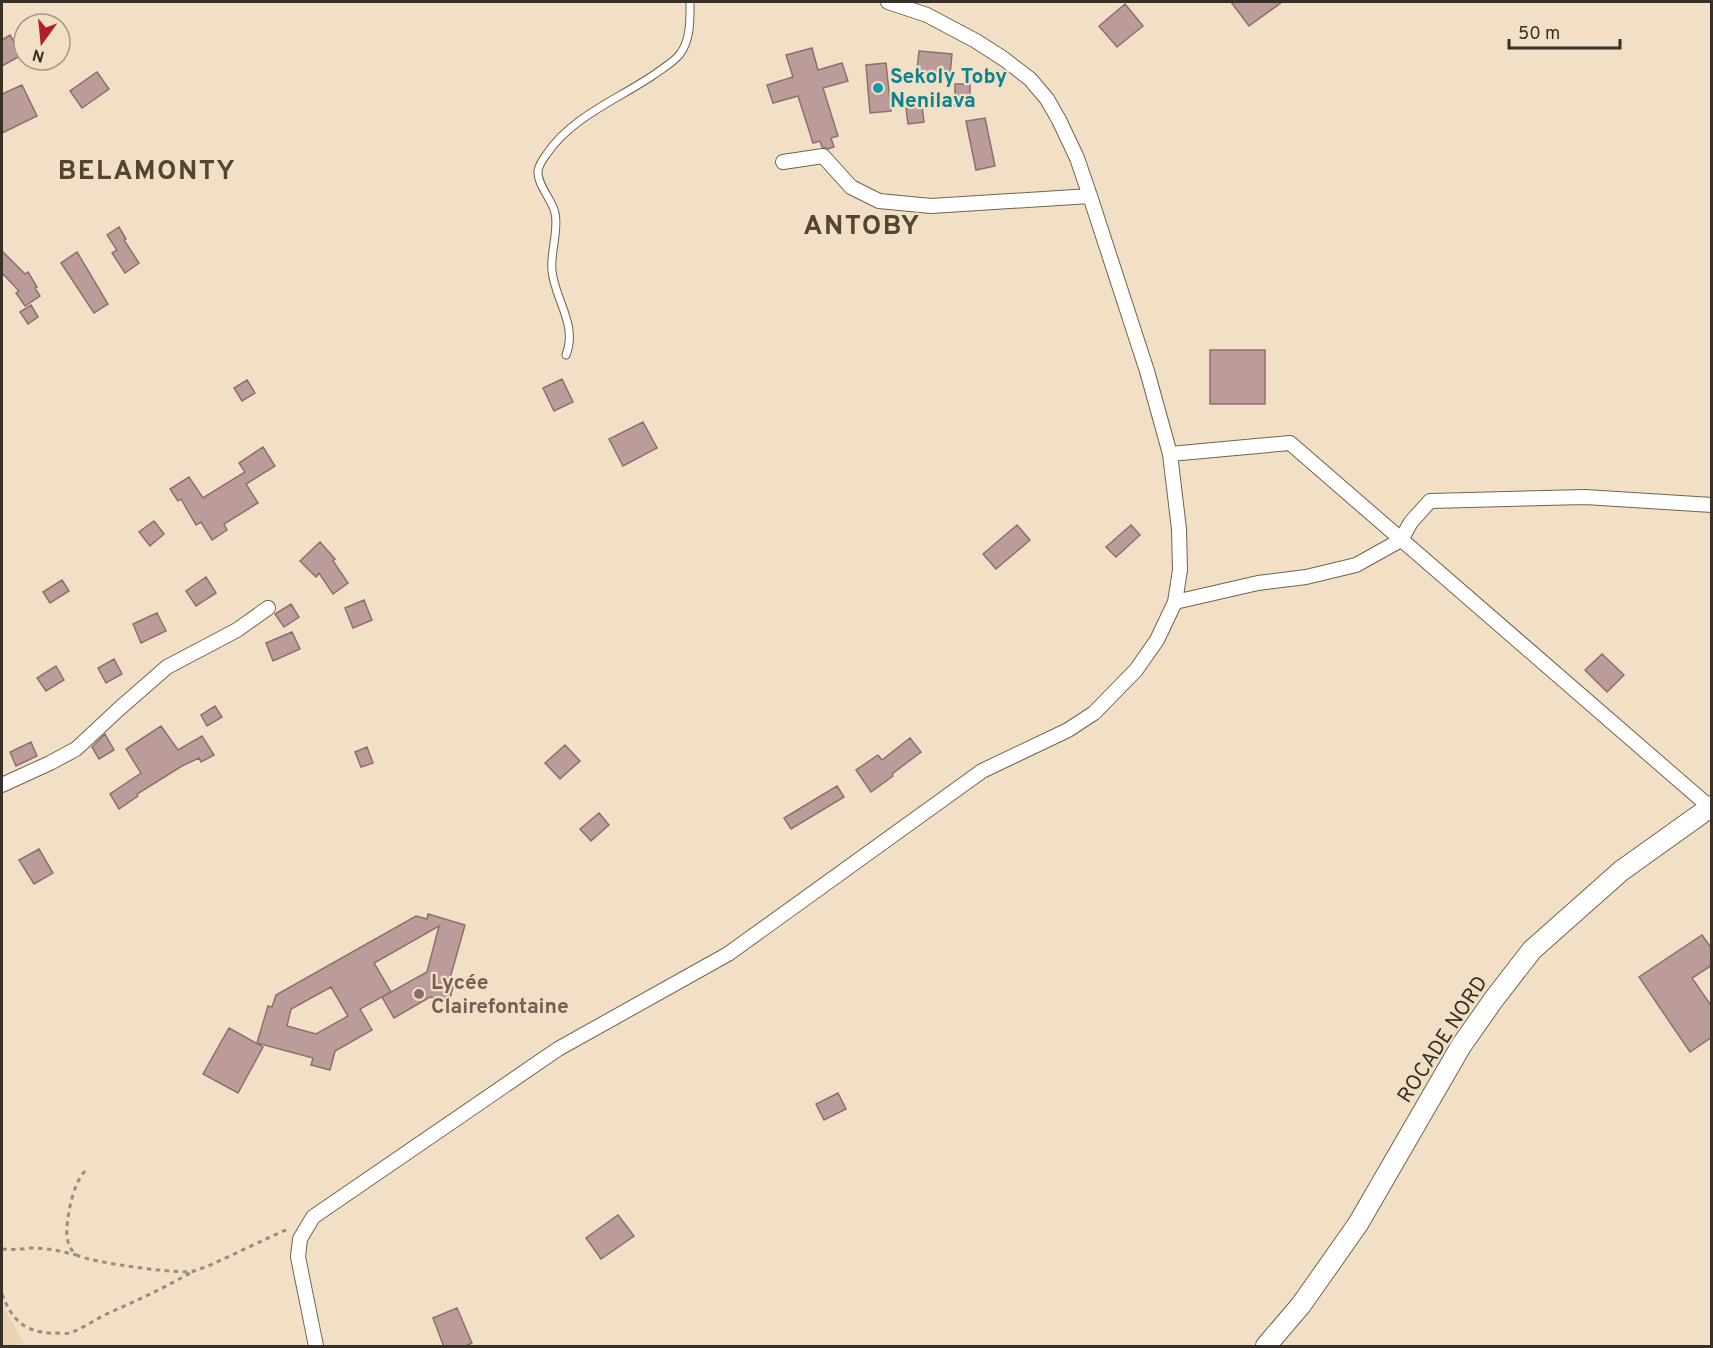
<svg xmlns="http://www.w3.org/2000/svg" width="1713" height="1348" viewBox="0 0 1713 1348" font-family="Overpass,sans-serif">
<style>
.built{fill:#ead3b4}
.building{fill:#bc9c9b;stroke:#8d6f6e;stroke-width:1.5;fill-rule:evenodd}
.lines{fill:none;stroke-linecap:round;stroke-linejoin:round}
.service-casing{stroke:#73634d;stroke-width:9}
.minor-casing{stroke:#73634d;stroke-width:16}
.secondary-casing{stroke:#73634d;stroke-width:22}
.path{stroke:#998d7b;stroke-width:3;stroke-dasharray:4.5 4.5;stroke-linecap:butt}
.service{stroke:#fff;stroke-width:7}
.minor{stroke:#fff;stroke-width:14}
.secondary{stroke:#fff;stroke-width:20}
.culture-dot{fill:#0f9aa8;stroke:#f1dfc6;stroke-width:2}
.education-dot{fill:#8d6e63;stroke:#f1dfc6;stroke-width:2}
.labels{text-anchor:middle;stroke-width:4.5;stroke-linejoin:round;paint-order:stroke}
.culture-label{font-size:21px;font-weight:bold;fill:#0d838f;stroke:#f1dfc6;text-anchor:start}
.education-label{font-size:21px;font-weight:bold;fill:#785e54;stroke:#f1dfc6;text-anchor:start}
.street-label{font-size:21px;fill:#373026;stroke:#f1dfc6}
.district-label{font-size:27px;font-weight:bold;letter-spacing:1.5px;fill:#544530;stroke:#f1dfc6}
</style>
<rect width="100%" height="100%" fill="#f1dfc6"/>
<path class="built" d="M 2,1304 L 24,1344 L 20,1346 L 2,1346 Z"/>
<path class="building" d="M 1231,2 L 1282,2 L 1249,26 Z
M 1125,4 L 1143,26 L 1117,47 L 1099,26 Z
M 10,35 L 22,55 L 2,66 L 2,40 Z
M 812,48 L 818,70 L 842,63 L 848,81 L 823,88 L 838,136 L 831,138 L 834,147 L 828,149 L 822,147 L 820,141 L 813,143 L 798,96 L 773,103 L 767,85 L 793,77 L 786,55 Z
M 919,51 L 952,54 L 950,74 L 917,70 Z
M 886,63 L 891,111 L 870,113 L 866,65 Z
M 97,72 L 109,89 L 82,108 L 70,91 Z
M 955,84 L 970,84 L 970,105 L 955,106 Z
M 22,85 L 37,116 L 2,133 L 2,94 Z
M 922,106 L 924,122 L 908,124 L 906,108 Z
M 985,118 L 995,166 L 976,170 L 966,121 Z
M 119,227 L 126,239 L 124,240 L 139,263 L 125,273 L 112,253 L 117,250 L 107,235 Z
M 2,251 L 25,274 L 28,272 L 37,287 L 35,288 L 40,296 L 25,306 L 16,293 L 19,291 L 2,273 Z
M 77,252 L 108,304 L 94,313 L 61,263 Z
M 31,305 L 38,317 L 28,324 L 20,312 Z
M 1210,350 L 1265,350 L 1265,404 L 1210,404 Z
M 562,379 L 573,402 L 554,411 L 543,388 Z
M 247,380 L 255,393 L 242,401 L 234,388 Z
M 643,422 L 657,448 L 623,466 L 609,439 Z
M 263,447 L 275,466 L 246,484 L 258,503 L 224,524 L 227,530 L 212,540 L 201,522 L 196,525 L 181,499 L 178,501 L 170,489 L 189,477 L 203,498 L 245,472 L 239,463 Z
M 154,521 L 164,534 L 150,546 L 139,532 Z
M 1017,525 L 1030,540 L 996,569 L 983,554 Z
M 1131,525 L 1140,535 L 1116,557 L 1106,547 Z
M 320,542 L 335,559 L 333,561 L 348,583 L 333,594 L 319,573 L 316,577 L 300,561 Z
M 206,577 L 216,593 L 196,606 L 186,591 Z
M 62,580 L 69,591 L 50,603 L 43,592 Z
M 364,600 L 372,620 L 353,628 L 345,608 Z
M 291,604 L 299,617 L 284,627 L 275,614 Z
M 157,613 L 166,631 L 141,643 L 133,624 Z
M 292,632 L 300,649 L 273,661 L 266,643 Z
M 1602,654 L 1624,675 L 1607,692 L 1585,670 Z
M 114,659 L 122,674 L 106,683 L 98,668 Z
M 56,666 L 64,680 L 46,691 L 37,678 Z
M 215,706 L 222,717 L 207,726 L 201,715 Z
M 161,726 L 178,750 L 202,736 L 214,755 L 201,762 L 199,758 L 182,766 L 137,794 L 138,796 L 119,809 L 110,794 L 141,773 L 126,749 Z
M 105,734 L 114,750 L 99,759 L 92,747 Z
M 910,738 L 921,752 L 892,774 L 893,776 L 871,792 L 856,770 L 878,755 L 882,760 Z
M 31,742 L 37,756 L 16,766 L 10,752 Z
M 565,745 L 580,761 L 560,779 L 545,763 Z
M 367,747 L 373,763 L 361,767 L 355,752 Z
M 837,786 L 844,797 L 791,829 L 784,818 Z
M 599,813 L 609,825 L 591,841 L 580,829 Z
M 39,849 L 53,873 L 34,884 L 19,860 Z
M 428,914 L 465,925 L 449,982 L 454,983 L 449,1002 L 430,997 L 394,1018 L 382,997 L 427,972 L 439,926 L 374,963 L 391,992 L 360,1009 L 372,1030 L 335,1051 L 330,1070 L 311,1065 L 313,1058 L 257,1043 L 268,1006 L 272,1007 L 276,995 L 416,916 L 427,919 ZM 331,987 L 348,1016 L 316,1034 L 287,1026 L 291,1009 Z
M 1702,935 L 1712,949 L 1712,965 L 1692,978 L 1712,1007 L 1712,1037 L 1690,1052 L 1639,977 Z
M 229,1028 L 263,1047 L 238,1093 L 203,1074 Z
M 838,1093 L 846,1109 L 824,1120 L 816,1104 Z
M 618,1215 L 634,1236 L 601,1259 L 586,1238 Z
M 457,1308 L 472,1343 L 463,1347 L 444,1347 L 433,1318 Z"/>
<g class="lines">
<defs>
<path id="service" d="M 566,355 C 578,325 555,300 552,271 C 550,252 559,231 555,213 C 552,199 537,185 538,171 C 539,165 543,159 546,155 C 572,116 619,99 655,74 C 663,68 674,62 680,54 C 691,39 690,19 690,2"/>
<path id="minor" d="M 783,162 L 823,156 L 851,187 L 879,201 L 931,206 L 1090,196
M 1170,454 L 1290,443 L 1712,809
M 1175,602 L 1258,583 L 1306,577 L 1356,565 L 1401,540 L 1411,522 L 1430,501 L 1585,497 L 1712,505
M 2,785 L 50,763 L 76,749 L 120,708 L 167,667 L 237,630 L 268,608
M 316,1346 L 298,1257 L 300,1239 L 313,1217 L 558,1049 L 728,954 L 982,771 L 1068,730 L 1094,713 L 1136,670 L 1157,640 L 1175,602 L 1180,570 L 1179,529 L 1170,454 L 1147,371 L 1090,196 L 1077,158 L 1059,120 L 1047,99 L 1030,79 L 1004,59 L 976,41 L 927,15 L 888,2"/>
<path id="secondary" d="M 1266,1346 L 1301,1305 L 1358,1224 L 1461,1046 L 1494,999 L 1532,950 L 1621,871 L 1712,806"/>
</defs>
<use href="#service" class="service-casing"/>
<use href="#minor" class="minor-casing"/>
<use href="#secondary" class="secondary-casing"/>
<path class="path" d="M 85,1171 C 74,1182 68,1211 67,1227 C 66,1237 68,1249 77,1255 C 88,1262 182,1275 194,1271 C 207,1267 219,1261 232,1255 C 251,1246 270,1237 290,1228
M 2,1249 C 12,1250 21,1249 31,1248 C 47,1248 61,1251 76,1255
M 2,1294 C 12,1320 24,1332 52,1333 C 57,1333 65,1334 70,1333 C 84,1328 97,1318 111,1312 C 138,1300 164,1288 190,1273"/>
<use href="#service" class="service"/>
<use href="#minor" class="minor"/>
<use href="#secondary" class="secondary"/>
</g>
<circle class="culture-dot" cx="878" cy="88" r="6"/>
<circle class="education-dot" cx="419" cy="994" r="6"/>
<g class="labels">
<g class="culture-label">
<text x="890" y="83">Sekoly Toby<tspan x="890" dy="24">Nenilava</tspan></text>
</g>
<g class="education-label">
<text x="431" y="989">Lycée<tspan x="431" dy="24">Clairefontaine</tspan></text>
</g>
<g class="street-label">
<text transform="translate(1442 1039) rotate(-57)" y="7">ROCADE NORD</text>
</g>
<g class="district-label">
<text x="147" y="179">BELAMONTY</text>
<text x="862" y="234">ANTOBY</text>
</g>
</g>
<rect width="1713" height="1348" fill="none" stroke="#373026" stroke-width="6"/>
<g transform="translate(42 42) rotate(195)"><circle r="28" fill="#f1dfc6" stroke="#a79986" stroke-width="1.5"/>
<path d="M0-4.5L10 22L0 15L-10 22Z" fill="#b22125"/>
<text y="-9" font-size="16" font-weight="bold" text-anchor="middle" fill="#373026">N</text>
</g>
<path d="M1509 39v9h111v-9" fill="none" stroke="#373026" stroke-width="3"/>
<text x="1518" y="39" font-size="18" fill="#373026" stroke="#f1dfc6" stroke-width="4.5" paint-order="stroke">50 m</text>
</svg>
